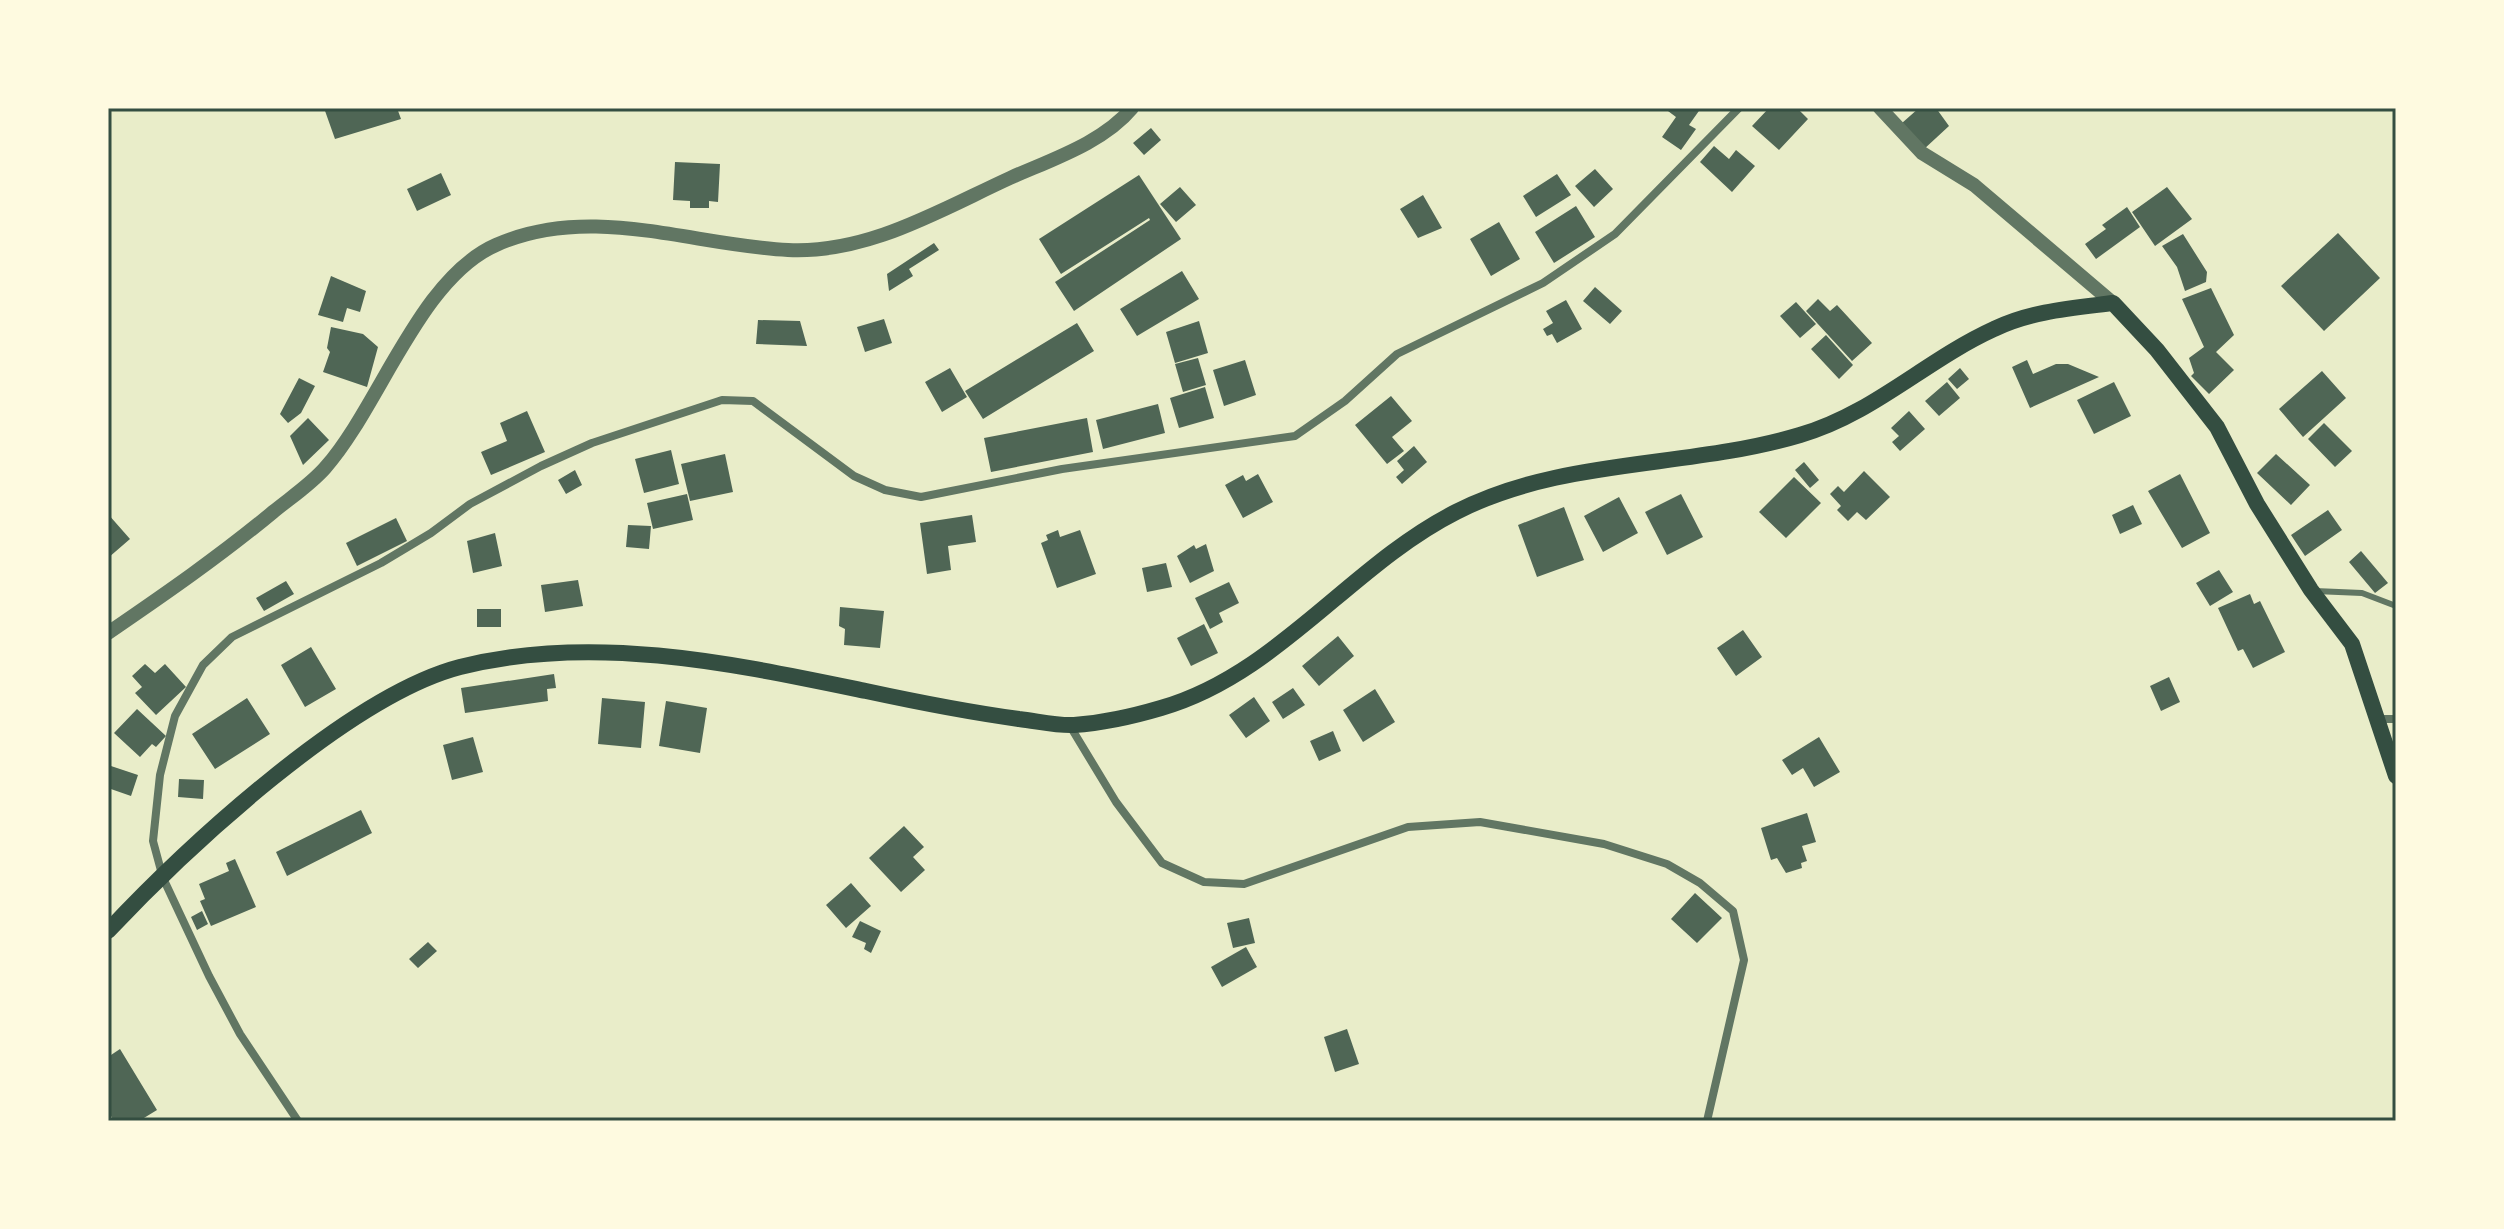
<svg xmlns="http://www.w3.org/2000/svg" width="2504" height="1229" viewBox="0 0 2504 1229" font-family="'Roboto Condensed',sans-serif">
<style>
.building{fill:#4f6655}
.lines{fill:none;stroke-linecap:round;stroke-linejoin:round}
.service{stroke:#617663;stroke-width:6}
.minor{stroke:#617663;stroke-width:8}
.tertiary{stroke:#617663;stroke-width:14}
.secondary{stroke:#344e41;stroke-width:16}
.neatline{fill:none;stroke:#344e41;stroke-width:3}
</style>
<rect width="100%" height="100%" fill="#e9edc9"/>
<path class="building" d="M 324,108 L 397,108 L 401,119 L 335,139 Z
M 1664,108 L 1701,108 L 1689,125 L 1696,129 L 1681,150 L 1662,137 L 1676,117 Z
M 1769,108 L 1797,108 L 1808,119 L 1779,150 L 1752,126 Z
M 1919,108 L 1936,108 L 1949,126 L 1923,150 L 1902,123 Z
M 1151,128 L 1161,140 L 1144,155 L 1133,143 Z
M 1714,146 L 1729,159 L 1736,150 L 1755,166 L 1732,192 L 1700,162 Z
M 675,162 L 720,164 L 718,202 L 709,201 L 709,208 L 690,208 L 690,201 L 673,200 Z
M 1595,169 L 1613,189 L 1594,207 L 1575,186 Z
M 441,173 L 451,195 L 417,211 L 407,189 Z
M 1557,174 L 1571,195 L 1536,217 L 1523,196 Z
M 1139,175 L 1181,239 L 1074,311 L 1055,282 L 1150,220 L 1149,218 L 1061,274 L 1039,239 Z
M 1180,187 L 1196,205 L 1176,222 L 1160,204 Z
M 2167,187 L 2192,219 L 2155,246 L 2132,212 Z
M 1423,195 L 1442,228 L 1418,238 L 1400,209 Z
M 1576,206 L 1595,237 L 1554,263 L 1535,232 Z
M 2127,207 L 2140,227 L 2096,259 L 2085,244 L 2106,229 L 2102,225 Z
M 1499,222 L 1520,259 L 1491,276 L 1470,239 Z
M 2338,233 L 2380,278 L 2324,331 L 2281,286 Z
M 2183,234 L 2207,272 L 2206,282 L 2185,291 L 2177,267 L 2162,246 Z
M 934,243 L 939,250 L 909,269 L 913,276 L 889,291 L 887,274 Z
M 1182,271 L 1199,299 L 1137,336 L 1120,309 Z
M 331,276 L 366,291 L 360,312 L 347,308 L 343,322 L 318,315 Z
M 1595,287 L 1622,311 L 1610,324 L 1583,301 Z
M 2211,288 L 2234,335 L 2216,352 L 2234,370 L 2209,394 L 2191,376 L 2194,373 L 2189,358 L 2204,347 L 2182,299 Z
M 1818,299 L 1830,311 L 1837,305 L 1872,343 L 1852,361 L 1806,311 Z
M 1566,300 L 1582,329 L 1557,343 L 1552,334 L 1547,336 L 1543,329 L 1553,323 L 1546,311 Z
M 1796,302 L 1816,324 L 1800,338 L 1780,316 Z
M 884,319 L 892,343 L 865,352 L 857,327 Z
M 758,320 L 800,321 L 807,346 L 756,344 Z
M 1199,321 L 1208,353 L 1175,363 L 1166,332 Z
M 1077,323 L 1094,351 L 983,419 L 965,391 Z
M 331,327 L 363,334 L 378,347 L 367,387 L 323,372 L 330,352 L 327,348 Z
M 1826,335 L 1853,365 L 1839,379 L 1811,349 Z
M 1198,358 L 1206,385 L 1183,392 L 1175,364 Z
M 1245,360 L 1256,395 L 1224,406 L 1213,370 Z
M 2027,360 L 2033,374 L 2056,364 L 2068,364 L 2099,377 L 2030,408 L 2012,367 Z
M 950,368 L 967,397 L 942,412 L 925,382 Z
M 1960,368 L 1969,379 L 1957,389 L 1948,379 Z
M 2322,371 L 2346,398 L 2303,437 L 2279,409 Z
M 299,378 L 315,386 L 301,413 L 288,423 L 280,414 Z
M 1947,382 L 1960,398 L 1939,416 L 1925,401 Z
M 2114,382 L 2131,416 L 2094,434 L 2077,400 Z
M 1205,387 L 1214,418 L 1179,428 L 1170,398 Z
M 1391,396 L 1412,421 L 1392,437 L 1404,451 L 1387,464 L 1355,425 Z
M 1158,404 L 1165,433 L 1103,449 L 1096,420 Z
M 527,411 L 545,452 L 491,475 L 481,452 L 507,441 L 500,423 Z
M 1909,411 L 1925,429 L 1900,451 L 1892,442 L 1899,436 L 1891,428 Z
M 308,418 L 329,440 L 303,465 L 290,436 Z
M 1087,418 L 1093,452 L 991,472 L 984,438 Z
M 2324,423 L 2352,451 L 2335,467 L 2308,439 Z
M 1414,446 L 1427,462 L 1402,484 L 1396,477 L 1404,470 L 1397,461 Z
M 671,450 L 679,484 L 644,493 L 635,459 Z
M 725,454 L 733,492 L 690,501 L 681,464 Z
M 2276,454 L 2310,485 L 2291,505 L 2257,473 Z
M 1804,462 L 1819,480 L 1810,488 L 1795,470 Z
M 575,470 L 582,485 L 566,494 L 558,480 Z
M 1864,471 L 1890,497 L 1866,520 L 1857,512 L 1848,521 L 1837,510 L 1841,506 L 1830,494 L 1838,486 L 1844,492 Z
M 1258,474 L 1273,502 L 1243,518 L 1225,485 L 1243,475 L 1246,481 Z
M 2180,474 L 2210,533 L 2182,548 L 2148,491 Z
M 1794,477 L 1821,503 L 1786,538 L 1759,512 Z
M 687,494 L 693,520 L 653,529 L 647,503 Z
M 1681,494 L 1703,537 L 1667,555 L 1645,512 Z
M 1619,497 L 1638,533 L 1603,552 L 1584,516 Z
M 2133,505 L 2142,524 L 2120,534 L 2112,515 Z
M 1564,507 L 1584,560 L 1537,577 L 1518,525 Z
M 2328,510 L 2342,530 L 2305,556 L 2291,535 Z
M 108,514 L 130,539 L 108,558 Z
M 972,515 L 976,542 L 948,546 L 951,570 L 927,574 L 920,523 Z
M 396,518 L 407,541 L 357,566 L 346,543 Z
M 628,525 L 651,526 L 649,549 L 626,547 Z
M 1058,530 L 1060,537 L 1080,530 L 1096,574 L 1057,588 L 1041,543 L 1048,540 L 1046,535 Z
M 495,533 L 502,566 L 473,573 L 467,541 Z
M 1206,544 L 1214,571 L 1190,583 L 1177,556 L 1194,545 L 1196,549 Z
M 2361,551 L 2388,583 L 2375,593 L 2349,562 Z
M 1166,563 L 1172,587 L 1147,592 L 1142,568 Z
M 2219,570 L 2233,592 L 2210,606 L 2196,583 Z
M 578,580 L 583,606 L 545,612 L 541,585 Z
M 286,581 L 294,594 L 264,611 L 256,598 Z
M 1229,582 L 1239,603 L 1219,613 L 1223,622 L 1210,629 L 1195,598 Z
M 2250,594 L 2254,604 L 2260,601 L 2285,652 L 2253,668 L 2243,649 L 2238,651 L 2218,608 Z
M 840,607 L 884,611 L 880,648 L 844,645 L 845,629 L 839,626 Z
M 477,609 L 501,609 L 501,627 L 477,627 Z
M 1204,624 L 1218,653 L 1191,666 L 1177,638 Z
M 1743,630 L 1762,657 L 1736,676 L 1717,648 Z
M 1338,636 L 1354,656 L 1319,686 L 1302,666 Z
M 311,647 L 336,689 L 305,707 L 281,665 Z
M 145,664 L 155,673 L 165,664 L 186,687 L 156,715 L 135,693 L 142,687 L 132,676 Z
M 554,674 L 556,688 L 547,689 L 548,701 L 465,713 L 461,688 Z
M 2169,677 L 2180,702 L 2161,711 L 2150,686 Z
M 1293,688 L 1305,705 L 1283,719 L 1272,702 Z
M 1375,689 L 1395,722 L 1363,742 L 1343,710 Z
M 1254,697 L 1270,721 L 1246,738 L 1229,715 Z
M 247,698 L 270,734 L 215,769 L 192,734 Z
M 602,698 L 645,702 L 641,748 L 598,744 Z
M 666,701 L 707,708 L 700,753 L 659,746 Z
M 137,709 L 166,736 L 156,747 L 152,744 L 140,757 L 114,733 Z
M 1333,731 L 1341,751 L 1319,761 L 1310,741 Z
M 473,737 L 483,772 L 452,780 L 443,745 Z
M 1819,737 L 1840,772 L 1814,787 L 1803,768 L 1792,775 L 1782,760 Z
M 111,766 L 138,775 L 131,796 L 108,788 Z
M 179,779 L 204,780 L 203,799 L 178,797 Z
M 361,810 L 372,833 L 287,876 L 276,852 Z
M 1807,813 L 1816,842 L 1802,846 L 1807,861 L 1801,863 L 1802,868 L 1786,873 L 1777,858 L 1771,860 L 1761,828 Z
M 904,826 L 924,847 L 913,857 L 925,870 L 901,892 L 869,858 Z
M 235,859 L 256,907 L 211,926 L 200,901 L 205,899 L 199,884 L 229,871 L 226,863 Z
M 851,883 L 871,906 L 846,928 L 826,905 Z
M 1695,893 L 1722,918 L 1697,943 L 1671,919 Z
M 202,911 L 208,924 L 197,930 L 191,917 Z
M 1249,918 L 1255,943 L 1233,948 L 1227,923 Z
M 860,921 L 881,931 L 871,953 L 864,949 L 866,943 L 852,937 Z
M 428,942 L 437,951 L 418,968 L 409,959 Z
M 1246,947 L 1257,967 L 1222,987 L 1211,967 Z
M 1347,1029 L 1359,1064 L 1335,1072 L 1324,1037 Z
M 120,1049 L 157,1110 L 139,1121 L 114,1121 L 108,1111 L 108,1057 Z"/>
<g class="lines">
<path class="service" d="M 2315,591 L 2362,593 L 2396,606"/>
<path class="minor" d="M 2378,719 L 2396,719
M 1070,726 L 1116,802 L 1162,863 L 1204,882 L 1244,884 L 1408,827 L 1480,822 L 1604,844 L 1667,864 L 1700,883 L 1733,911 L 1744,960 L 1707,1121
M 298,1121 L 240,1034 L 209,976 L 163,878 L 153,841 L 160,775 L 175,716 L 203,665 L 232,637 L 381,563 L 431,533 L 470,504 L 541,466 L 592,443 L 722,400 L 753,401 L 854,476 L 885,490 L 921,497 L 1062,469 L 1295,436 L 1345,401 L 1397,354 L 1543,283 L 1615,234 L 1739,108"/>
<path class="tertiary" d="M 1880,108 L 1922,153 L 1974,185 L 2113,303
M 108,633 C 165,594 220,556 273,512 C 290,498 310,485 325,468 C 380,406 419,279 496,245 C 590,203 691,245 788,250 C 868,254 940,210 1010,178 C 1050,160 1103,143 1132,108"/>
<path class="secondary" d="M 108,931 C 187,847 349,696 460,667 C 594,633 735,664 866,691 C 917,702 968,712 1019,719 C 1037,721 1057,726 1074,725 C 1103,723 1134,716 1161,708 C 1277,675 1351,565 1456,512 C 1564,457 1686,469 1800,435 C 1873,414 1926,360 1994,329 C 2031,311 2073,308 2113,303 L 2157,350 L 2217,427 L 2257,504 L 2311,590 L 2352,644 L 2396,776"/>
</g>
<rect width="2504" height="1229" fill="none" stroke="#fefae0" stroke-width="220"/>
<rect x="110" y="110" width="2284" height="1009" class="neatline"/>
</svg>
